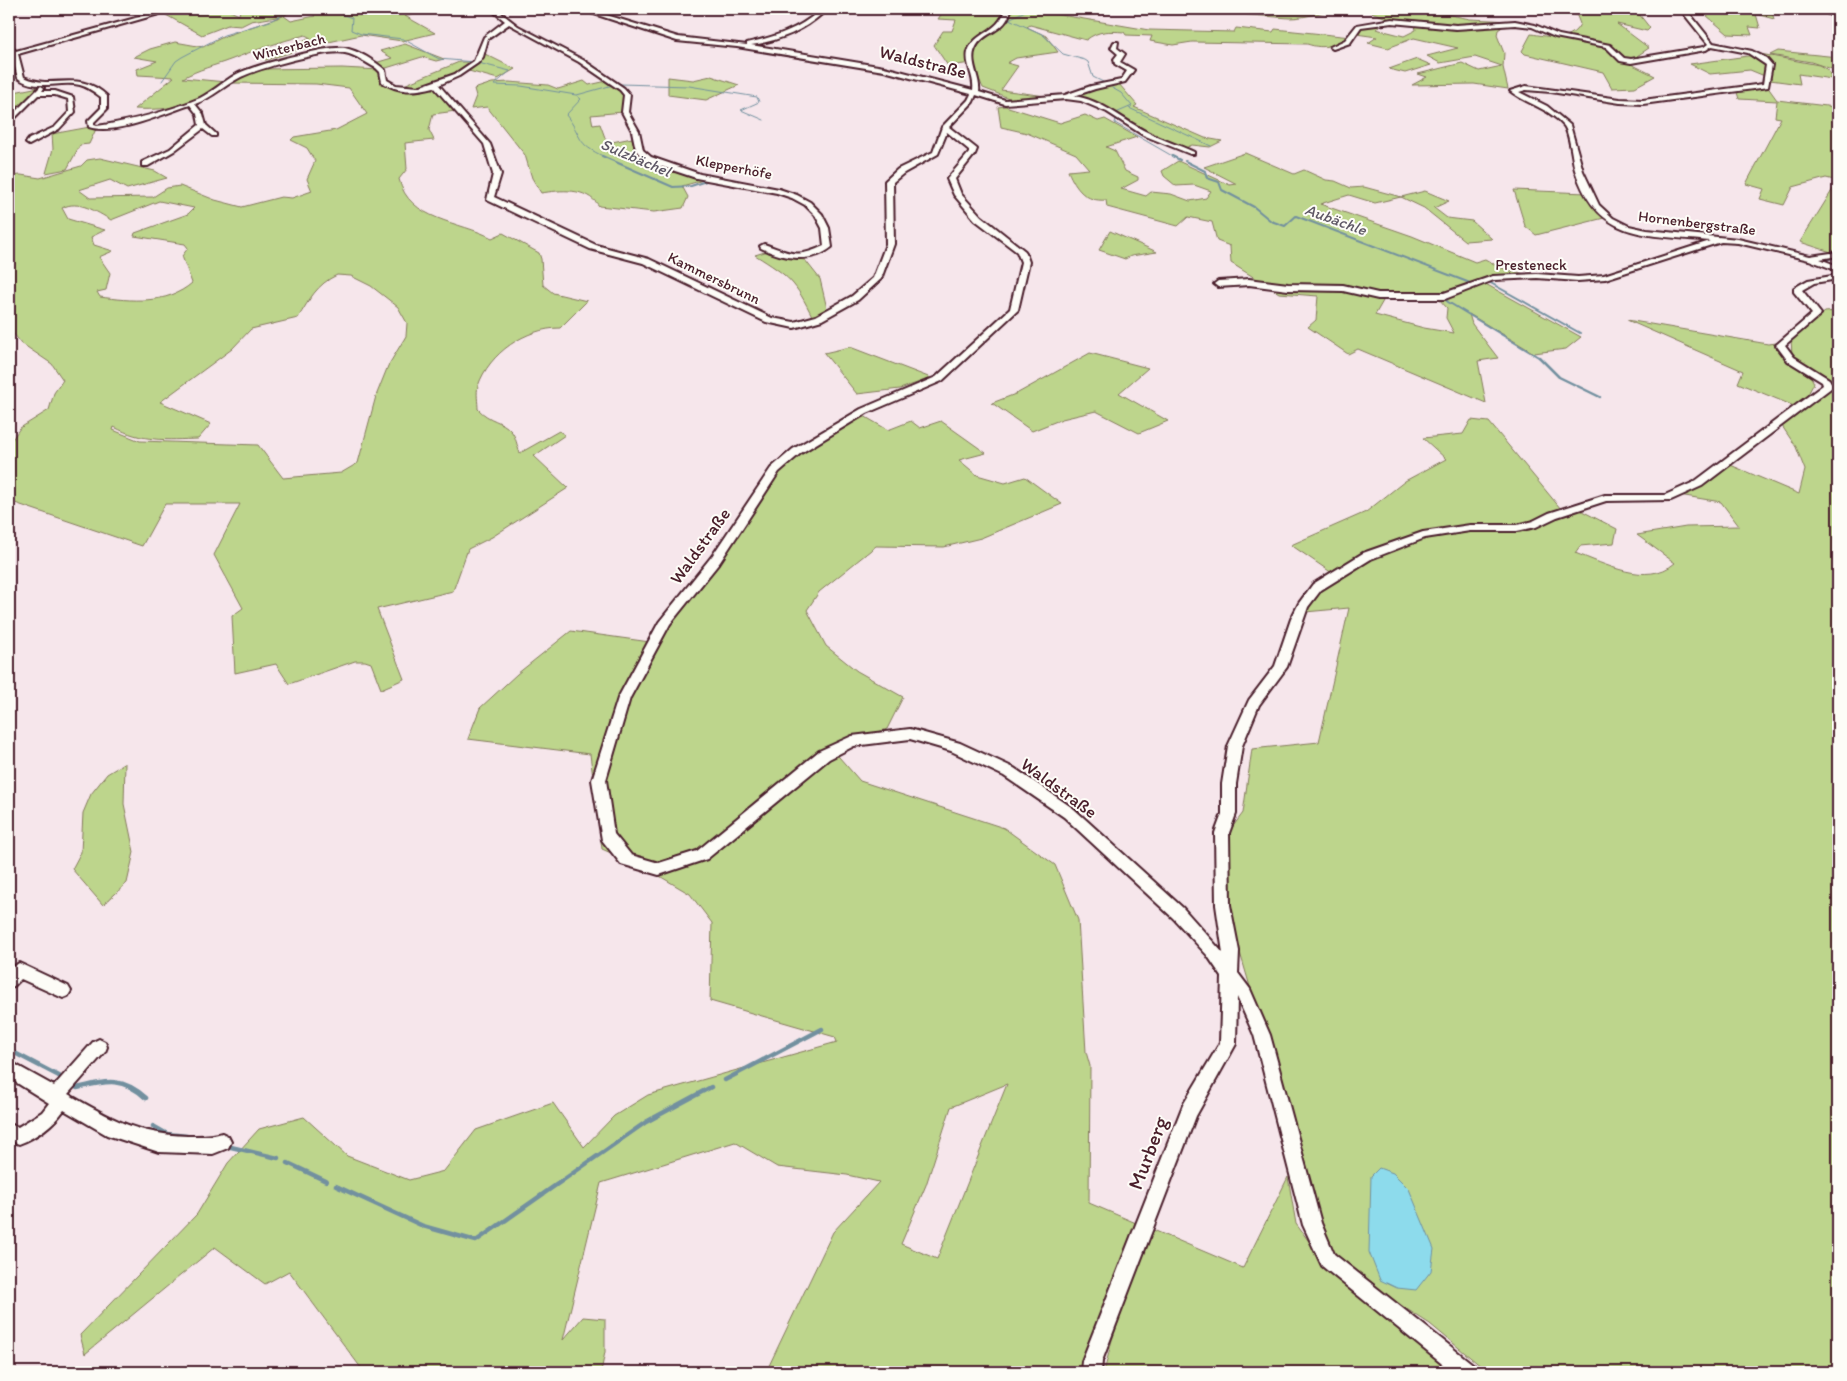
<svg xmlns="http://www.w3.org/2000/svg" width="1847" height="1381" viewBox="0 0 1847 1381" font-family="Itim,sans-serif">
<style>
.green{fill:#bdd58c;stroke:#847a5c;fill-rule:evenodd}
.water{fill:#8ddbec;stroke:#72909f}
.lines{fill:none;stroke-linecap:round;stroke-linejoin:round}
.stream-far3{stroke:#72909f;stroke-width:1}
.stream-far2{stroke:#72909f;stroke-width:2}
.stream-far1{stroke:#72909f;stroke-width:2.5}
.stream{stroke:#72909f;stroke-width:4.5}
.street-casing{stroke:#4a1f2b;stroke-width:4}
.street{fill:#fdfcf7;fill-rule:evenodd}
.labels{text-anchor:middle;stroke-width:4;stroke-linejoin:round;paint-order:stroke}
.far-street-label{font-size:15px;fill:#4a1f2b;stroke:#fdfcf7}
.far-water-label{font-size:16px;font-style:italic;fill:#5e5765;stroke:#fdfcf7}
.street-label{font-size:18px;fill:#4a1f2b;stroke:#fdfcf7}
.near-street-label{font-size:21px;fill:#4a1f2b;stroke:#fdfcf7}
</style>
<rect width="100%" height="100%" fill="#f6e6eb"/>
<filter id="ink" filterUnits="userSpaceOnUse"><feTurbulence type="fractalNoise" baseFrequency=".02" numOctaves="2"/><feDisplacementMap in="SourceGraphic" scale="10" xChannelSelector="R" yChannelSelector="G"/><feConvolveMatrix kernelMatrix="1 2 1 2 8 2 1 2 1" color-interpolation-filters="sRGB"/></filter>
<g filter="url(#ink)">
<path class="green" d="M 191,9 L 226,9 L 239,15 L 240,9 L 293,9 L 284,16 L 291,21 L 315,16 L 310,12 L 316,9 L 447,9 L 405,16 L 435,33 L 402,41 L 361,35 L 315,45 L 266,60 L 256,57 L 311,38 L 305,35 C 279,42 255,50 230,60 C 214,66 199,69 183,78 L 226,82 C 190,104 177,111 135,109 L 174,77 L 138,75 L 137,69 L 157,61 L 134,57 L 150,49 L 175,42 L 203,47 L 225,36 L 283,16 L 251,21 L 241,26 L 228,25 L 202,35 L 166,15 Z
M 945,9 L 1007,9 L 1005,13 L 1007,14 L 1010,9 L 1041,9 L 1049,13 L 1149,30 L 1234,32 L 1236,28 L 1273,32 L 1275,29 L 1351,37 C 1335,45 1325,50 1307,44 L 1192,42 L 1173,45 L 1150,41 L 1152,36 L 1126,35 L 1124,32 C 1109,31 1099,30 1086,40 L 1030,25 L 1027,27 L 1046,36 L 1058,52 L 1016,58 L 1007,63 L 1018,66 L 1001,90 L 1053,97 L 1019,102 L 983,88 L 972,63 L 948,66 L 934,45 L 943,31 L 952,31 L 956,20 L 938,19 Z
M 1177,9 L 1338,9 C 1321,12 1306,18 1289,18 Z
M 1363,9 L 1421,9 L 1470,19 L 1511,21 L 1498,30 L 1497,35 L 1504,53 L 1503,67 L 1508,89 L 1474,84 L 1412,85 L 1427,77 L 1418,74 L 1462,63 L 1479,71 L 1502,66 L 1475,57 L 1440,63 L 1427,56 L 1458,48 L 1414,38 L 1388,48 L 1368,43 L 1377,37 L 1356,34 L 1360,27 L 1373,25 L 1380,27 L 1376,29 L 1404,36 L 1416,30 L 1415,25 L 1395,21 Z
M 1559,9 L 1623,9 L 1625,13 L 1639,14 L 1650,28 L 1647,31 L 1617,24 L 1649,48 L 1637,56 L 1660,57 L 1629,63 L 1655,76 L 1635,87 L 1612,88 L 1603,72 L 1525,54 L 1522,51 L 1531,34 C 1548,36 1571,43 1580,24 L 1577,16 Z
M 1699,9 L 1771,9 L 1774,19 L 1756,14 L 1760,28 L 1749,27 L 1752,35 L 1728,34 Z
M 405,44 L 444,59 L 436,61 L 422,57 L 383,69 L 375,63 L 392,58 L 380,51 Z
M 1778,51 L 1838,57 L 1838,71 L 1811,62 L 1770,55 Z
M 483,53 L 515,69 L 498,79 L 465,70 Z
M 1755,53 L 1819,65 L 1828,70 L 1832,79 L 1798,74 L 1800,84 L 1770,80 L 1771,65 Z
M 1755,55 L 1768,64 L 1767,77 L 1750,70 L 1710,74 L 1690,64 Z
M 1417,59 L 1431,65 L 1405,73 L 1389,69 Z
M 459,62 L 474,62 C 450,78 428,88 399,87 Z
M 342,68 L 380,70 L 392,86 L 435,88 L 456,111 L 433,114 L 429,130 L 434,140 L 405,143 L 407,169 L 399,179 C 409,221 460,221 492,238 L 503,233 L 539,253 L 541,259 L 543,285 L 553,293 L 587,301 L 560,328 C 526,328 489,353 478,386 C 476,393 478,402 478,409 C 490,422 502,420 511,431 C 516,436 517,447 520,453 L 559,431 L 565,435 L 534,456 L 568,488 L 492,537 L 468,549 L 453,591 L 377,609 L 404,679 L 381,689 L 371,663 L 365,661 L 355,661 L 289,684 L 276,664 L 235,673 L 232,616 L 243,608 L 214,555 L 240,504 L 165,504 L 142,546 L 9,501 L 9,444 L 20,428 L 49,410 L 54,393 L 63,380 L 52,364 L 21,343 L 9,328 L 9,176 L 21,175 L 40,178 L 81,166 L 87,160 L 100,158 L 155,171 L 167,178 L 127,189 L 110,180 L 79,190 L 90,198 L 153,197 L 167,188 L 180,186 L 215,200 L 242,207 L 281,197 L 292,198 L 312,191 L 307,179 L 315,161 L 307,148 L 291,140 L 294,137 L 336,130 L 367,114 L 349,88 L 316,84 L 229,83 L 259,69 ZM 159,201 L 194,208 L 188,214 L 135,233 L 134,236 L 185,244 L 188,248 L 182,256 L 192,283 C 167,305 130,301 100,297 L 97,292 L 106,290 L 110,273 L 99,257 L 113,251 L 94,245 L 91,237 L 105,230 L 68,219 L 62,208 C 78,199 97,212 111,220 ZM 337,275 L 351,276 L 371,286 L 398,307 L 407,323 L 406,336 L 388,366 L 376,396 L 358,463 L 341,473 L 283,478 L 258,445 L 140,441 L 113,430 L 114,427 C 143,442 166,440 198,439 L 211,424 L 160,402 L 232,349 L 251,329 L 298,318 C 309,300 317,284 337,275 Z
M 711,76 L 739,85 L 706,100 L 668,95 L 668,77 L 693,80 Z
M 584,81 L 589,85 L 607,81 L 625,95 L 623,112 L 591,115 L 593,125 L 600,124 L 607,143 L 632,138 C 634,147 638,154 646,160 L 707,179 L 682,186 L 688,197 L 683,208 L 654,212 L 599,206 C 586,187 561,190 541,193 L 532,178 L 525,155 L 487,107 L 471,109 L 476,96 L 474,89 L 492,83 L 509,82 L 548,85 L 558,89 Z
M 1119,84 L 1137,105 L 1134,107 L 1205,138 L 1222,141 L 1210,147 L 1192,145 L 1183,149 L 1155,138 L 1117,115 L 1071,97 L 1097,87 Z
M 1767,86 L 1777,100 L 1835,107 L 1838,111 L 1838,252 L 1834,253 L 1800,242 L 1838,181 L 1826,178 L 1793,187 L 1784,205 L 1760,199 L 1764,189 L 1746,184 L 1781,118 L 1775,117 L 1777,101 L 1739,99 L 1736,89 Z
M 39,87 L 9,117 L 9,102 L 15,101 L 9,93 Z
M 1005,106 L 1060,123 L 1085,115 L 1098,121 L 1105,119 L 1137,137 L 1106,147 L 1115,151 L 1125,171 L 1138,177 L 1138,180 L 1121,189 L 1146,196 L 1151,192 L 1171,194 L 1190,201 L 1206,198 L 1211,191 L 1194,185 L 1176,186 L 1164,176 L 1162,171 L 1178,161 L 1230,185 L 1237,184 L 1204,167 L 1245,153 L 1294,174 L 1304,170 L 1326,180 L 1335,181 L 1351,188 L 1364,187 L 1401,197 L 1425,191 L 1449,201 L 1434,208 L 1447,218 L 1472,221 L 1492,239 L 1465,241 L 1424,208 L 1401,197 L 1375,203 L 1349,195 L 1320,204 L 1412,236 L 1475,262 L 1485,259 L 1501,268 L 1529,275 L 1509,275 L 1481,279 L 1445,295 L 1387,294 L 1375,315 L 1424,328 L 1454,333 L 1446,318 L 1447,308 L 1438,298 L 1482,282 L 1581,337 L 1566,349 L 1534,353 L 1469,314 L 1472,324 L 1498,358 L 1478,361 L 1486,403 L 1358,349 L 1348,354 L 1308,327 L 1316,320 L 1318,296 L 1279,293 L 1231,263 L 1230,246 L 1217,241 L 1212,222 L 1188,217 L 1178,226 L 1107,207 L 1106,200 C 1085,202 1076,189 1068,171 L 1089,169 L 1076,154 L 1027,133 L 1001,127 L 998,107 Z
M 90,127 L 96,129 L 89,144 L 80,145 L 67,169 L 46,173 L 53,149 L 52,134 Z
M 1514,190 L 1586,193 L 1592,206 L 1604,218 L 1536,235 L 1525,226 Z
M 1110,231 L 1157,252 L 1131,256 L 1125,259 L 1099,250 Z
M 768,251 L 783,257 L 805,260 L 820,279 L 828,313 L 813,318 C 795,281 790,277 755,255 Z
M 1838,311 L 1838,1372 L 1488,1372 L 1430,1324 L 1349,1272 L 1323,1236 L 1227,908 L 1225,837 L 1243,813 L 1252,749 L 1319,742 L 1349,608 L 1294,613 L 1332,573 L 1291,545 L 1366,512 L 1405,481 L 1446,459 L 1423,438 L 1463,434 L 1471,420 L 1489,422 L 1561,509 L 1528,523 L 1476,527 L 1520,532 L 1537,528 L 1557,516 L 1580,510 L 1617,529 L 1614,543 L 1580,546 L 1575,553 C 1605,564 1647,587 1675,563 L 1637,535 L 1686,527 L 1739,526 L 1721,502 L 1673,494 L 1697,481 L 1721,461 L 1799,494 L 1805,470 L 1796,447 L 1778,420 L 1813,397 L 1823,384 L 1792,356 L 1791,338 L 1825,312 Z
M 1627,320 L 1768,344 L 1777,343 L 1776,347 L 1792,364 L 1811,377 L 1814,383 L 1807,396 L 1794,406 L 1738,383 L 1743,371 Z
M 850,347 L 931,378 L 900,389 L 857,394 L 824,353 Z
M 1090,353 L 1148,368 L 1119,393 L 1168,421 L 1139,433 L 1096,411 L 1062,419 L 1032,431 L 992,403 L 1018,393 Z
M 857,412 L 888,430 L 911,421 L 920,428 L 941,421 L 986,453 L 959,460 L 977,475 L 1005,483 L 1025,477 L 1062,504 L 981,538 L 944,547 L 876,546 L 819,592 L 807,610 L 826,646 L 857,671 L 903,697 L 887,729 L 832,749 L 860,781 L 1004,828 L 1055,865 L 1078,920 L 1086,1052 L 1090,1066 L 1089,1203 L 1136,1223 L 1104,1308 L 1089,1372 L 766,1372 L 833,1232 L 879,1182 L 847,1175 L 777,1167 L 735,1142 L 601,1183 L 563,1340 L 583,1317 L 605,1319 L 605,1352 L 601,1372 L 364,1372 L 289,1271 L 265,1284 L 215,1247 L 85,1354 L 80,1335 L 197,1214 L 228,1163 L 259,1129 L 304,1117 L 347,1156 L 409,1180 L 444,1171 L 476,1130 L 553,1103 L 584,1147 L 614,1116 L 648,1095 L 837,1042 L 835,1037 L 710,1001 L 712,923 L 690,894 L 651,871 L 602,849 L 590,754 L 468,739 L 480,708 L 517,674 L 571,631 L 650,642 L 708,560 L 780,467 ZM 1007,1084 L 937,1259 L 901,1244 L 926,1185 L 951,1107 Z
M 125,763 L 124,804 L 134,852 L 127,883 L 103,905 L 72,869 L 81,852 L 83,813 L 91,794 L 107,774 Z
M 1288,1177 L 1296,1224 L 1331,1271 L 1399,1323 L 1456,1372 L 1104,1372 L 1112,1340 L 1151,1229 L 1243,1268 Z"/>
<path class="water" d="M 1379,1168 L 1393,1173 L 1409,1189 L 1434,1249 L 1431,1271 L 1416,1290 L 1397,1288 L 1380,1280 L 1369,1252 L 1371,1176 Z"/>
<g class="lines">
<path class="stream-far3" d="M 313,9 L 327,9 L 352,18 L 351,30 L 361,34 L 403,39 L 439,59 L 474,62 L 510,71 L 494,85 L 521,86 L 576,95 L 581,99 L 566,115 C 584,138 574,143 605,157
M 1029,9 L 1009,19 L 1042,34 L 1063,54 L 1085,60 L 1088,62 L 1093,77 L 1107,84
M 162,81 L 176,61 L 182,57 L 224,35 L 270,21 L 294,9
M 620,84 L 689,86 L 757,97 L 759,102 L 741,110 L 764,120
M 1112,88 L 1121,93 L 1132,106 L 1116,113
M 577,95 L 613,85
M 1129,108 L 1211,146
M 1113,116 L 1116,119 L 1115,123 L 1174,157"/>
<path class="stream-far2" d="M 602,156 L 673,187 L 691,186 L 706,181
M 1172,156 L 1180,160
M 1185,161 L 1205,171 L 1207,178 L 1219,182 L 1222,190 L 1254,207 L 1271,221 L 1285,226 L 1296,216 L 1470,283
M 1826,260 L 1838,256
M 1487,281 L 1580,333
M 1451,296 L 1446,300 L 1448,302 L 1540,358"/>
<path class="stream-far1" d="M 1539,357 L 1559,377 L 1600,397"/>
<path class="stream" d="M 9,1050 L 59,1076
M 725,1080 L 822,1029
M 77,1088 C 106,1081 122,1076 146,1098
M 153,1126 L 167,1134 L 187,1136
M 231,1147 L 278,1158
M 288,1163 L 326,1181
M 336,1186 L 423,1226 L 476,1241 L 646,1122 L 711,1087"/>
<defs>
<path id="street" d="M 138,9 L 146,9 L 159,14 L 18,54 L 24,77 C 53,91 78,68 107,96 L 107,109 L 94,122 L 94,125 L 97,126 C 131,121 169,111 200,98 C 212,92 223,82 235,75 C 251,66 328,45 345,48 C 359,51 375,61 385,70 L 387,80 L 396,85 L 418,87 L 455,74 L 474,61 L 484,37 L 505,21 L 490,9 L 496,9 L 518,26 L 583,60 L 624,88 L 630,95 L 628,112 L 639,131 L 643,150 L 651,157 L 700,174 L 779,189 L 797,195 L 810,202 L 822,214 L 829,228 L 832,247 C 812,264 783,259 761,248 L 760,246 L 764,244 C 791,253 795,259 824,246 L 822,228 L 815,215 L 805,205 L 792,198 L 777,193 L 696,178 L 645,161 L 636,150 L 632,131 L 622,112 L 624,95 L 620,90 L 579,62 L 509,24 L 488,39 L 483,57 L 478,63 L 459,76 L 439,85 L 490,144 L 501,174 L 494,197 L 596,245 L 649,259 L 772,318 L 794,322 L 816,316 L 852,296 L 873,278 L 886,244 L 885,181 L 898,169 L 933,152 L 942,127 L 968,100 L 971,94 L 884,71 L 737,47 L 677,41 L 579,9 L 587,9 L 678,37 L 747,45 L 747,43 C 774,37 797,30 818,12 L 818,9 L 824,9 L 823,13 C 802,32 778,41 751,45 L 884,67 L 973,90 C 975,77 965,65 968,52 C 974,31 999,34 1005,9 L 1011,9 C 1006,34 983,30 975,49 C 969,63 981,78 979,92 L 1005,100 L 1065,95 L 1091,86 L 1121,80 L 1127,71 L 1115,64 L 1114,59 L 1118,54 L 1111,48 L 1114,42 L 1118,42 L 1117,48 L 1125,54 L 1120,62 L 1134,70 L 1125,82 L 1095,89 L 1074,96 C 1102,100 1123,120 1147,132 C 1162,140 1179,145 1194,152 L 1194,154 L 1190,154 L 1143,135 L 1107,112 L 1081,101 L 1066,99 L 1005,104 L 976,95 L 973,102 L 949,127 L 977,149 L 975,154 L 955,179 L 961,194 L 981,216 L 1025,251 L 1029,262 L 1018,310 L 942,381 L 867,413 L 801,453 L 779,472 L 720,562 L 670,624 L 630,698 L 606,780 L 614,834 L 631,855 L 659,863 L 697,851 L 819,751 L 852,736 L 910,729 L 960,743 L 1014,768 L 1074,809 L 1183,908 L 1223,953 L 1216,905 L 1215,833 L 1222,814 L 1222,784 L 1228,746 L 1249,700 L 1275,666 L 1291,619 L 1299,603 L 1313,584 L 1363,553 L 1423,532 L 1470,525 L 1517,525 L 1533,521 L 1549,513 L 1605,495 L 1665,495 L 1694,482 L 1823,385 L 1822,382 L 1788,361 L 1776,345 L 1812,314 L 1794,292 L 1794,288 L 1808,280 L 1838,275 L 1838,279 L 1814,283 L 1802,290 L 1821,314 L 1785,345 L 1794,357 L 1829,379 L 1833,386 L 1831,388 L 1702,486 L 1671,500 L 1606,501 L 1557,517 L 1536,527 L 1517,531 L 1470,531 L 1425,538 L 1371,559 L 1321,590 L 1308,607 L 1287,667 L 1259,705 L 1242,746 L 1236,784 L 1236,814 L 1229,833 L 1230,905 L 1239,951 L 1238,973 L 1250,989 L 1270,1035 L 1321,1223 L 1334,1254 L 1474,1365 L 1477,1372 L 1452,1372 L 1322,1266 L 1303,1225 L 1254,1035 L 1237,997 L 1236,1044 L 1196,1116 L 1102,1361 L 1101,1372 L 1081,1372 L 1082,1361 L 1183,1105 L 1220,1043 L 1222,977 L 1207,955 L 1173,918 L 1064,817 L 1004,776 L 951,751 L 910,739 L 854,746 L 829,759 L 707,859 L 659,875 L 621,864 L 602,840 L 592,780 L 618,698 L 659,622 L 712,556 L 771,468 L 793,449 L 861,409 L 936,377 L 1010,309 L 1021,262 L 1017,252 L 975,220 L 954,195 L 947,179 L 969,153 L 969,150 L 947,132 L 938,154 L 904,173 L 893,182 L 894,244 L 881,279 L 858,300 L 822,320 L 794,328 L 766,322 L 643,263 L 590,249 L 487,200 L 493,174 L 484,144 L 434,87 C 415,92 399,93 382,82 L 380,72 L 376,68 C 366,63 356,55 345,53 C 330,48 257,69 241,77 C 225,85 212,98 195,104 L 203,114 L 206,125 L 216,134 L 216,136 L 212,136 L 203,129 L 174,151 L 148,166 L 142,166 L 142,162 L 170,149 L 199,125 L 197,114 L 190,105 C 163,114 115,136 89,127 L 88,121 L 101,108 L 101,97 C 94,92 88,87 80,85 C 60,80 36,92 18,78 L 12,56 L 9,57 L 11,53 L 9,45 L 16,51 L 150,14 Z
M 1680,9 L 1686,9 L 1713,43 L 1752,51 L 1766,58 L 1772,65 L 1768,87 L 1643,104 L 1620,103 L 1551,92 L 1526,90 L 1519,92 L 1547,106 L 1570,125 L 1583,171 L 1599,205 L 1613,218 L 1629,226 L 1647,230 L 1738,239 L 1810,256 L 1838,252 L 1838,256 L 1820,259 L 1838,266 L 1838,271 L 1809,260 L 1738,243 L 1721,242 L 1605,279 L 1578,281 L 1537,278 L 1494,280 L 1445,299 L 1378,299 L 1343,291 L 1288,290 L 1249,285 L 1218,287 L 1214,284 L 1218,281 L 1249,279 L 1288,284 L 1343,285 L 1378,293 L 1444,293 L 1493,276 L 1537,274 L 1578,277 L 1604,275 L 1710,241 C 1647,234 1598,242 1575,170 C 1572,159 1570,134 1564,126 C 1549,108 1526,104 1510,91 L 1526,86 L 1620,99 L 1643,100 L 1763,84 L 1766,65 L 1748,53 L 1712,46 L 1706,50 L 1631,63 L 1620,61 L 1606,47 L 1555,37 L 1532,27 L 1515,25 L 1456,29 L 1392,23 L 1361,27 L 1350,43 L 1333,49 L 1330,47 L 1345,40 L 1357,25 L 1392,19 L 1456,25 L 1515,21 L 1535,25 L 1559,35 L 1610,45 L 1624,58 L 1631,59 L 1704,47 L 1708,44 Z
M 1819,9 L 1826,9 L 1838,15 L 1838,19 Z
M 41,86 L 44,88 L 42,91 L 55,91 L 73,97 L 75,112 L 59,129 L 29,145 L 26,143 L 29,139 L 55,127 L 69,112 L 68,99 L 55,95 L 38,95 L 9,124 L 9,118 Z
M 19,963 L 68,986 L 71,991 L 68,996 L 63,998 L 21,979 L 14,986 L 9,988 L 9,970 Z
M 99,1039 L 105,1042 L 107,1047 L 105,1052 L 68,1094 C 112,1119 136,1134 187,1136 C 200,1136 211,1137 222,1133 L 228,1136 L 231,1142 L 228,1148 L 213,1154 L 159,1152 L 107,1135 L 64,1110 C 53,1125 37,1137 19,1144 L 9,1140 L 9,1124 L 18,1127 L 42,1112 L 49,1103 L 9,1078 L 9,1061 L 54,1086 L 93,1042 Z"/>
</defs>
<use href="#street" class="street-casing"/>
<use href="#street" class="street"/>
</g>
</g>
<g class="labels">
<g class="far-street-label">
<text transform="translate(289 47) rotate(-14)" y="5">Winterbach</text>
<text transform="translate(734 167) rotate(11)" y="5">Klepperhöfe</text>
<text transform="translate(1697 223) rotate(7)" y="5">Hornenbergstraße</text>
<text x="1531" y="270">Presteneck</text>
<text transform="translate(714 278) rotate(26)" y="5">Kammersbrunn</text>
</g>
<g class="far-water-label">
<text transform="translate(636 157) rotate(23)" y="6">Sulzbächel</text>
<text transform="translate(1336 219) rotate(20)" y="6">Aubächle</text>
</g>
<g class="street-label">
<text transform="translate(923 62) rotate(14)" y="6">Waldstraße</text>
<text transform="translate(700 546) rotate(-54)" y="6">Waldstraße</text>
<text transform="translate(1059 788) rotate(36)" y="6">Waldstraße</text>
</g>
<g class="near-street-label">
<text transform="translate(1148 1153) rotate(-69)" y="7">Murberg</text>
</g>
</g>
<rect width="1847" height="1381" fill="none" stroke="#fdfcf7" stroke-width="30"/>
<rect x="15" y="15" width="1817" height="1351" fill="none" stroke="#4a1f2b" stroke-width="2" filter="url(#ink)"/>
</svg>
